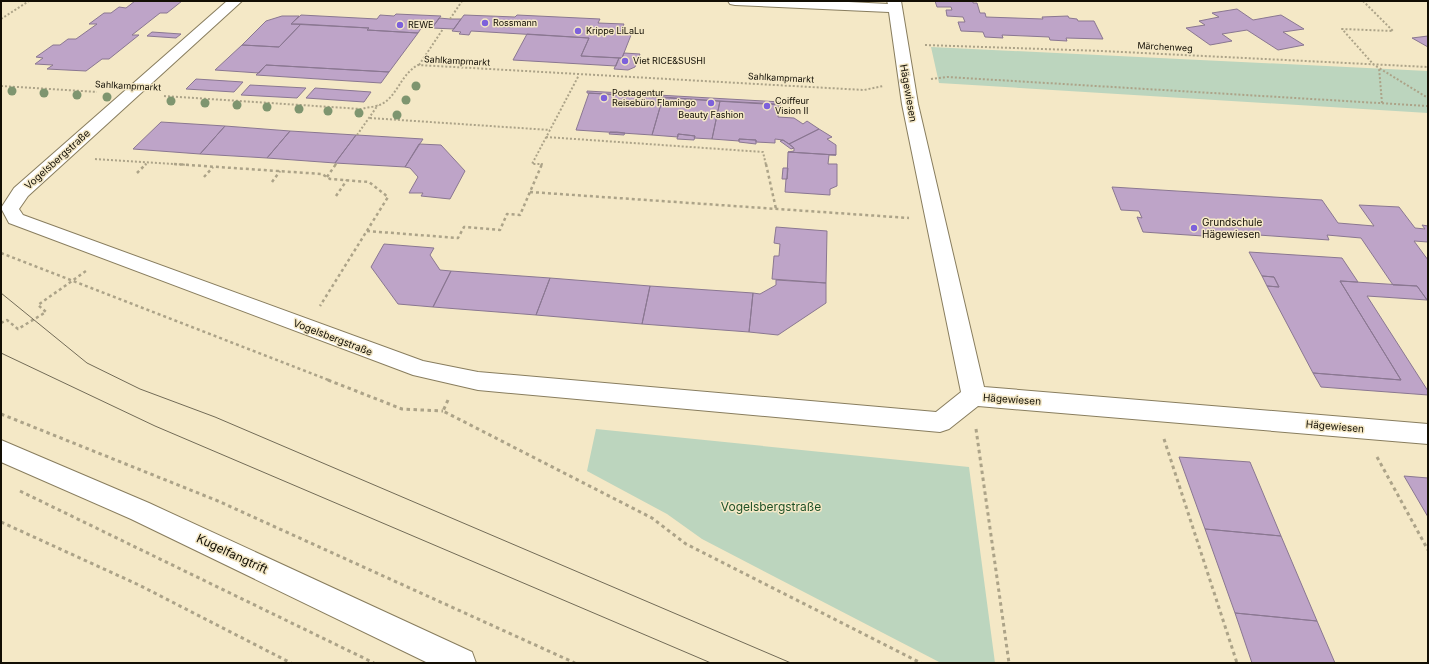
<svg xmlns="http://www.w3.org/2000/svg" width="1429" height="664" viewBox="0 0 1429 664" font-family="Inter,sans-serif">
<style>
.green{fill:#bcd5be}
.building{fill:#bea4c8;stroke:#8a7791}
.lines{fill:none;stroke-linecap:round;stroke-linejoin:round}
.minor-casing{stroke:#887d5e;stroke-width:2}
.tertiary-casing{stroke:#887d5e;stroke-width:2}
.path-far2{stroke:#aca388;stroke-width:2;stroke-dasharray:2 2;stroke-linecap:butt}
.path-far1{stroke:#aca388;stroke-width:2.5;stroke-dasharray:3 3;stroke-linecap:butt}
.path{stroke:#aca388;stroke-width:3;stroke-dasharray:3.5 3.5;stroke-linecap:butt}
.minor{fill:#fff;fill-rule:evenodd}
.tertiary{fill:#fff;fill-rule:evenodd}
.tram{stroke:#726b57;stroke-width:1}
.tree{fill:#7e956f}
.poi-dot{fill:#7d61db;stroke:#f4e8c6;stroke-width:1.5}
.labels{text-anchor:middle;stroke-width:3;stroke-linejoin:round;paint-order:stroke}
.far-poi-label{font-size:9px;fill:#120e04;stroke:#f4e8c6;text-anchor:start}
.far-street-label{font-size:9px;fill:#120e04;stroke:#f4e8c6}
.street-label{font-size:10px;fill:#120e04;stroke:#f4e8c6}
.poi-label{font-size:10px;fill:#120e04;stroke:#f4e8c6;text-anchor:start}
.near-park-label{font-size:12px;fill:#1e5127;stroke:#f4e8c6}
.near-street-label{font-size:12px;fill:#120e04;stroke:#f4e8c6}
</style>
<rect width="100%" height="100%" fill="#f4e8c6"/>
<path class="green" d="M 931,47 L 1428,71 L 1428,113 L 939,83 Z
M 596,429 L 969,467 L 995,663 L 941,663 L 702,539 L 667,514 L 587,471 Z"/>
<path class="building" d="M 135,1 L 182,1 L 167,13 L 160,13 L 132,35 L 139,35 L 109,59 L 102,59 L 86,71 L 47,69 L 53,65 L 35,64 L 43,58 L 36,57 L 53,45 L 60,45 L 68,39 L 76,39 L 97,24 L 89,24 L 104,13 L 111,13 L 119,7 L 126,8 Z
M 935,1 L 973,1 L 973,3 L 977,3 L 980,13 L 985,13 L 986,17 L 1043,19 L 1042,17 L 1068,16 L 1069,18 L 1077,19 L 1078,21 L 1094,21 L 1103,39 L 1066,38 L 1067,41 L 1050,40 L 1049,37 L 1002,35 L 1003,38 L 985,37 L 983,32 L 961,31 L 958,22 L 965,22 L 963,17 L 947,16 L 946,10 L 952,10 L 951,7 L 937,7 Z
M 1237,9 L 1253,20 L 1281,15 L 1304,29 L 1283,32 L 1304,45 L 1278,50 L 1247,30 L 1222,34 L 1232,41 L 1210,45 L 1186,28 L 1205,25 L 1199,21 L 1219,17 L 1212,13 Z
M 396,14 L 441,16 L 432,28 L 422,27 L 418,33 L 367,30 L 369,28 L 291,24 L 301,15 L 377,19 L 380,15 L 394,16 Z
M 464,15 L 515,17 L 517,15 L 600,19 L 598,23 L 624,24 L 620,33 L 631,35 L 622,58 L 581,56 L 589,38 L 471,31 L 469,35 L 459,34 L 461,32 L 452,31 Z
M 282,16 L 299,16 L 291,24 L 301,24 L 279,47 L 242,45 L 266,21 Z
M 439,18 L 450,19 L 461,19 L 454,29 L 432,28 Z
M 301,24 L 369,28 L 367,30 L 418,33 L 389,72 L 266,65 L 259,73 L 215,70 L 242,45 L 279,47 Z
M 152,32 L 181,34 L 176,38 L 147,36 Z
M 527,34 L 589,38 L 581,56 L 619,58 L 616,66 L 513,60 Z
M 1428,36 L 1428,47 L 1412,38 Z
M 624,53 L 640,54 L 635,67 L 628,70 L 614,69 L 619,58 L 622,58 Z
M 266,65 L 389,72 L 381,83 L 256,75 Z
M 196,79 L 243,82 L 234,92 L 186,89 Z
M 250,85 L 306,88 L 297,98 L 241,95 Z
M 315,88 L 371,92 L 364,102 L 306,98 Z
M 587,91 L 781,102 L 781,105 L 748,103 L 587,93 Z
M 589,93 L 663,97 L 652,135 L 576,130 Z
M 663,97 L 720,101 L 712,139 L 694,138 L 695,136 L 687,135 L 678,134 L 678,137 L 652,135 Z
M 720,101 L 779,104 L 778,117 L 794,118 L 803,124 L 807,121 L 819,129 L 789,144 L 783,140 L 775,139 L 775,143 L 756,142 L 756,140 L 739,139 L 739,141 L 712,139 Z
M 161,122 L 225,126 L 200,154 L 133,149 Z
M 225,126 L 290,131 L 267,158 L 200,154 Z
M 819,129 L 832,137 L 827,139 L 836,145 L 836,155 L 788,152 L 794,151 L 794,148 L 789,144 Z
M 290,131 L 356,135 L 335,163 L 267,158 Z
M 610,132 L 617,132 L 625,133 L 624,135 L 609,134 Z
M 678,134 L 687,135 L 695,136 L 694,140 L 677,139 Z
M 356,135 L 357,135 L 423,139 L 405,167 L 335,163 Z
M 739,139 L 756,140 L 756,144 L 739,142 Z
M 783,140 L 789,144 L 794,148 L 791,149 L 780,141 Z
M 419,144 L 441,145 L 465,171 L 450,199 L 421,196 L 423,193 L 409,193 L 418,177 L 410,168 L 405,167 Z
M 788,152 L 836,155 L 829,155 L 828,164 L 837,164 L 837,186 L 830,189 L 830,195 L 785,192 L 786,179 L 787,179 Z
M 783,168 L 788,168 L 787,179 L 782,179 Z
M 1112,187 L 1322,200 L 1338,223 L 1374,226 L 1359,205 L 1399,207 L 1415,228 L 1425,229 L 1422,225 L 1428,226 L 1428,242 L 1414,241 L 1428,260 L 1428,301 L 1417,286 L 1393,285 L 1361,238 L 1327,235 L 1329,240 L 1216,232 L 1218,237 L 1143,232 L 1137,217 L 1142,218 L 1139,211 L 1121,210 Z
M 776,227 L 827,231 L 826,283 L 772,279 L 774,256 L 779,256 L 780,244 L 774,243 Z
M 384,244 L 434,248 L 430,255 L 440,270 L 451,271 L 433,307 L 398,304 L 371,267 Z
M 1249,252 L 1342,258 L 1358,282 L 1340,281 L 1401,380 L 1313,373 L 1267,286 L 1279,287 L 1274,277 L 1262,276 Z
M 451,271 L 550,278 L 536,315 L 433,307 Z
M 1262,276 L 1274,277 L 1279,287 L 1267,286 Z
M 550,278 L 650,286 L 642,324 L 536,315 Z
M 776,280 L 826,283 L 826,303 L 778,335 L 749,332 L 753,293 L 760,294 L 776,285 Z
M 1340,281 L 1417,286 L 1427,300 L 1367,296 L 1428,391 L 1428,395 L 1321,387 L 1313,373 L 1401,380 Z
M 650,286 L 753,293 L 749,332 L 642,324 Z
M 1179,457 L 1250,462 L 1281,536 L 1205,529 Z
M 1404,476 L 1428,478 L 1428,517 Z
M 1205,529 L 1281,536 L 1317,621 L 1235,613 Z
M 1235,613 L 1317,621 L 1335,663 L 1252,663 Z"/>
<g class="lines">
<defs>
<path id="minor" d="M 227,1 L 242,1 L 28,196 L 19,209 L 23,215 L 423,361 L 478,372 L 936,412 L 961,392 L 902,104 L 889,12 L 735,5 L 730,4 L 728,1 L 829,1 L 888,4 L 887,1 L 901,1 L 918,104 L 984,387 L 1428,424 L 1428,444 L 978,406 L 949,429 L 940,432 L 478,390 L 413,375 L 9,223 L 1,208 L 14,188 Z"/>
<path id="tertiary" d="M 1,440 L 149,503 L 472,652 L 476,663 L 428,663 L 131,519 L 1,462 Z"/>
</defs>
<use href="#minor" class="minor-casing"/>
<use href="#tertiary" class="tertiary-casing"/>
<path class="path-far2" d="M 1363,1 L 1393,31 L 1342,29 L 1374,65 L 1379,68
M 1,19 L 29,1
M 450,19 L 462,1
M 925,45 L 1102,51 L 1428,67
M 419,65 L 443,29
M 931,79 L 947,77 L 1428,106
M 1,86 L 97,92
M 164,96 L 361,109 C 368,107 376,107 382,104 C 398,95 401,74 418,65 L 864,90 L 883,86
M 1382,103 L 1379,68 L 1428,98
M 370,118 L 550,130
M 357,135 L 378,105
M 546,137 L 763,152 L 766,165
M 95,159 L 189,165
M 145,165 L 147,163
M 335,165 L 337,163
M 541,165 L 542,164 L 532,164 L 579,75"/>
<path class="path-far1" d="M 174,164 L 322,174 L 330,179 L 369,182 L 388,197 L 320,306
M 766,164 L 776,209
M 137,173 L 146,164
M 204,177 L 213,167
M 327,177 L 336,164
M 272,182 L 280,171
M 530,192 L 909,218
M 336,196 L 347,180
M 367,231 L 458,238 L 464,227 L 500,230 L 507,214 L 520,215 L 542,164
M 1,253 L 331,381
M 1,323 L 7,320 L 18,329 L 46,312 L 38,305 L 86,271"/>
<path class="path" d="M 328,380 L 402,409 L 443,411
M 448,400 L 443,411 L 652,518 L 686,544 L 921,663
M 1,414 L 218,501 L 575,663
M 976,429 L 1009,663
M 1164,439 L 1237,663
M 1377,457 L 1428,550
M 20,491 L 374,663
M 1,522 L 139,585 L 291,663"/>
<use href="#minor" class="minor"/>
<use href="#tertiary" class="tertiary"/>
<path class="tram" d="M 1,293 L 87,363 L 140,389 L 215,417 L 791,663
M 1,353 L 155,426 L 711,663"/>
</g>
<g class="tree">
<circle cx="416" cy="86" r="4.5"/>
<circle cx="12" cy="91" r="4.5"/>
<circle cx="44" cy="93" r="4.5"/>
<circle cx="77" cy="95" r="4.5"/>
<circle cx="107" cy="97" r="4.5"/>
<circle cx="406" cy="100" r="4.5"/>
<circle cx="171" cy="101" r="4.5"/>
<circle cx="205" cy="103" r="4.5"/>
<circle cx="237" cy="105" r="4.5"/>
<circle cx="267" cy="107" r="4.5"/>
<circle cx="299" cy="109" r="4.5"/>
<circle cx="328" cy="111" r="4.5"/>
<circle cx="359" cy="113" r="4.5"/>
<circle cx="397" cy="115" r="4.5"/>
</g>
<g class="poi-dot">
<circle cx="485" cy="23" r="4"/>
<circle cx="400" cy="25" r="4"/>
<circle cx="578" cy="31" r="4"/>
<circle cx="625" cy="61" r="4"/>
<circle cx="604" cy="98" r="4"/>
<circle cx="711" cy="103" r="4"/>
<circle cx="767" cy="106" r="4"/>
<circle cx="1194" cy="228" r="4"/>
</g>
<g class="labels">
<g class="far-poi-label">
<text x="493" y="26">Rossmann</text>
<text x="408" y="28">REWE</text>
<text x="586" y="34">Krippe LiLaLu</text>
<text x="633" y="64">Viet RICE&amp;SUSHI</text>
<text x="612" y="96">Postagentur<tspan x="612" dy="10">Reisebüro Flamingo</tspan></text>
<text x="775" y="104">Coiffeur<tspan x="775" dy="10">Vision II</tspan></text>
<text x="711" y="118" text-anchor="middle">Beauty Fashion</text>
</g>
<g class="far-street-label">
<text transform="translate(1165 47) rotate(3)" y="3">Märchenweg</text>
<text transform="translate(457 61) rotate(3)" y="3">Sahlkampmarkt</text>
<text transform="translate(781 78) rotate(3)" y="3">Sahlkampmarkt</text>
<text transform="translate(128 86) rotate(3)" y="3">Sahlkampmarkt</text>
</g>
<g class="street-label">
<text transform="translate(909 93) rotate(80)" y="4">Hägewiesen</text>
<text transform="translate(57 159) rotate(-42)" y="4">Vogelsbergstraße</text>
<text transform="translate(333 337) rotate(21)" y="4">Vogelsbergstraße</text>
<text transform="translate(1012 399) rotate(4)" y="4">Hägewiesen</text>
<text transform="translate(1335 426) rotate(5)" y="4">Hägewiesen</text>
</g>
<g class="poi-label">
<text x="1202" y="226">Grundschule<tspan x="1202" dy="12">Hägewiesen</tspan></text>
</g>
<g class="near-park-label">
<text x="771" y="511">Vogelsbergstraße</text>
</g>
<g class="near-street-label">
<text transform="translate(232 554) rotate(25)" y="4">Kugelfangtrift</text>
</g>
</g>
<rect width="1429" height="664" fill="none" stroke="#120e04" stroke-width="4"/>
</svg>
